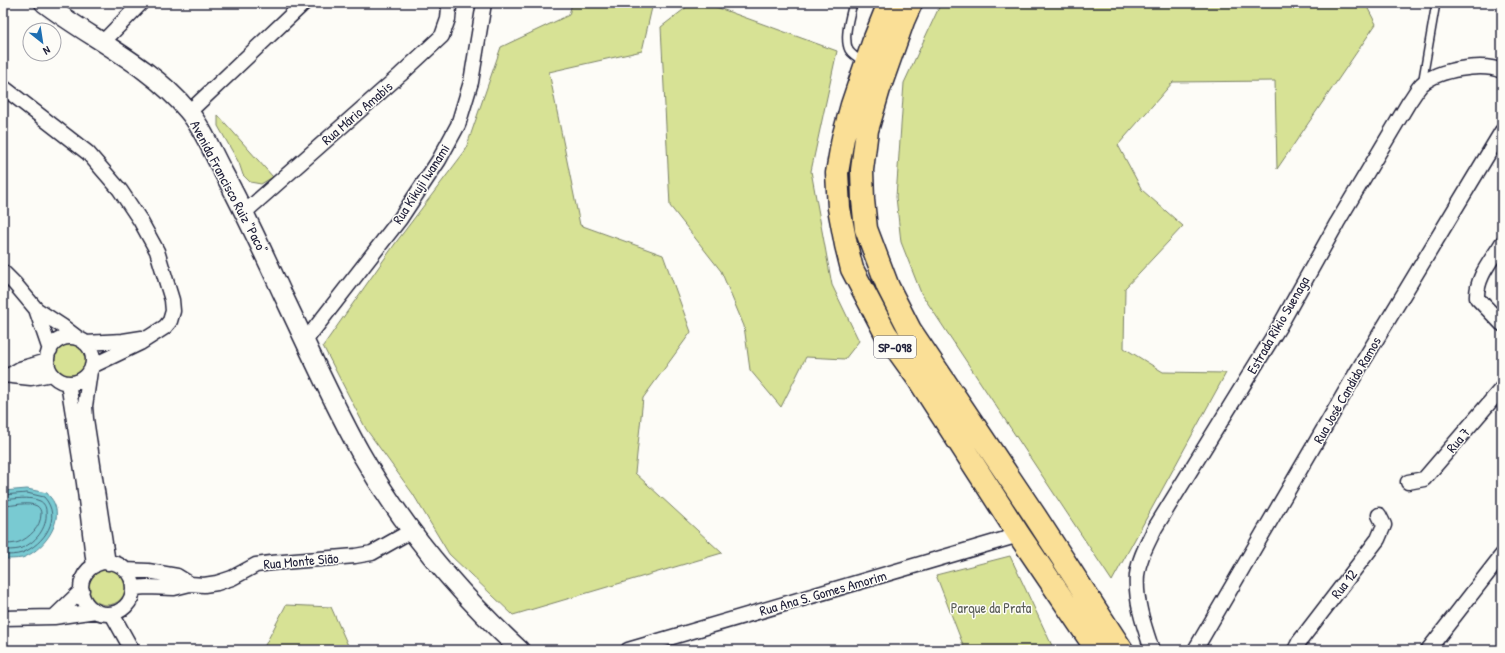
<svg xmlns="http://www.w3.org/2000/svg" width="1505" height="653" viewBox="0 0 1505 653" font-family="'Patrick Hand',sans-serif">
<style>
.green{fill:#d7e295;stroke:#7c8268}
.water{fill:#79cad2;stroke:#568796}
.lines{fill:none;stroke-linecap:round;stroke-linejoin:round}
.shore{stroke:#456577;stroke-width:1}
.service-casing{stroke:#22223b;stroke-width:10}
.minor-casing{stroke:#22223b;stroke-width:17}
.tertiary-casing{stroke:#22223b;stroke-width:21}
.primary-casing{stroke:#22223b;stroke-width:25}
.service{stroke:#fdfcf7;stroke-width:7}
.minor{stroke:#fdfcf7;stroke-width:14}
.tertiary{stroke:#fdfcf7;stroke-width:18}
.primary{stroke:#fadf96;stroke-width:22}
.labels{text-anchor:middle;stroke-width:3;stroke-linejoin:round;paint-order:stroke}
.shield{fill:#fdfcf7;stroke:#646373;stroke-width:1}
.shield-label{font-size:13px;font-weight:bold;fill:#22223b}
.street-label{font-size:14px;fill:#22223b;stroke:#fdfcf7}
.park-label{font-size:14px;fill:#585c56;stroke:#fdfcf7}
</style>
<rect width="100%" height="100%" fill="#fdfcf7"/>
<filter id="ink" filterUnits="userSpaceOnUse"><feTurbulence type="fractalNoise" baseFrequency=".025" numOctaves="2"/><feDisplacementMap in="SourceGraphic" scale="8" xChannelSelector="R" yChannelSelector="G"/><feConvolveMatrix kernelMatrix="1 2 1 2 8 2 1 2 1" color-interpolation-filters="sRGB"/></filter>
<g filter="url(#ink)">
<path class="green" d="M 572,3 L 653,3 L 642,51 L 549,72 L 580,225 L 663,255 L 691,332 L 643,398 L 635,473 L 722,553 L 513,615 L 449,554 L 413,494 L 366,429 L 323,346 L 397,241 L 465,151 L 501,47 L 569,15 Z
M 692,3 L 705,3 L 837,51 L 811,171 L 832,285 L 859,341 L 845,359 L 806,357 L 781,407 L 750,370 L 744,326 L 721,271 L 670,206 L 661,27 Z
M 941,3 L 1365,3 L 1376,24 L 1277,169 L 1275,81 L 1173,82 L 1118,145 L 1142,190 L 1183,226 L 1125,288 L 1124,348 L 1163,372 L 1226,373 L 1112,581 L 921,293 L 901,242 L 896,197 L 904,83 Z
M 218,115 L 273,177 L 261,184 L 250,182 L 243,175 L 239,163 L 218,126 Z
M 71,343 C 107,347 79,397 57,375 C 44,361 55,346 71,343 Z
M 1010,556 L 1054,650 L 965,650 L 936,575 Z
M88 586a19 19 0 1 1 38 0a19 19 0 1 1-38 0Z
M 286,605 L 331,607 L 350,650 L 257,650 L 263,649 Z"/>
<path class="water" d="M 27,489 L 47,493 C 49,496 53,500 54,503 C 64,524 41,552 22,558 C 16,559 9,559 3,559 L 3,491 Z"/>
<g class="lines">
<path class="shore" d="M 3,495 L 27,493 L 44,497 C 63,518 44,544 22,553 C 16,555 9,555 3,555
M 3,500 C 15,499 29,496 40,501 C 44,503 46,507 46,511 C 48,528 35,544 19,549 C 14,550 8,550 3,550
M 3,506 C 14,506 27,501 37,506 C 40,508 41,511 41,514 C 41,527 29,538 19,542 C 14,544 8,544 3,544"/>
<defs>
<path id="service" d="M 853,3 C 850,16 843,38 849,50 C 852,55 859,59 864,62
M 1422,84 L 1436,3"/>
<path id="minor" d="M 102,43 L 141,3
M 3,87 L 88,153 L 120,190 L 140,220 L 157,251 L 172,300 L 173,311 L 170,321 L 165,327 L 140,343 L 92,366
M 189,112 L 304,3
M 245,212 L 400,75 L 442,36 L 448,19 L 449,7 L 448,3
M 1502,243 C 1492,260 1476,277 1477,298 L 1502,324
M 3,272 L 15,284 L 36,309 L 62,326 L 79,339
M 36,309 L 50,350
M47 360a23 23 0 1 1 46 0a23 23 0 1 1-46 0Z
M 305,341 L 400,219 L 439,160 L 458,125 L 471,82 L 484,3
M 85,343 L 123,341 L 142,338
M 90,371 L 85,406 L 86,419 L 108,563
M 3,375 L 31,378 L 52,374
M 10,375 L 20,369 L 47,361
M 68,383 L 84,483 L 94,566
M 1408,482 L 1424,479 L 1502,388
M81 588a26 26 0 1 1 52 0a26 26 0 1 1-52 0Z
M 125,570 L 148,571 L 177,576 L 190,584
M 133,588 L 147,587 L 174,588 L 190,584 L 204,585 L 217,583 L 232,578 L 256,565 L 271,563 L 355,556 L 372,553 L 411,531
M 112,614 L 132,650
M 54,617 L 82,590
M 3,618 L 54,617 L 96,611
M 628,650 L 1019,535
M 1152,650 C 1144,626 1135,601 1137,575 C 1139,558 1148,543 1155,528 L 1279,327 L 1337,223 L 1409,102 C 1413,97 1417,89 1422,84 C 1438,70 1482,62 1502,71
M 1195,650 L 1358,370 L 1502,131
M 1295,650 L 1299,642 L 1378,539 L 1384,525 L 1379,515
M 1428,650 L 1502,555"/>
<path id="tertiary" d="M 44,3 C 91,39 149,64 188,111 C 202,127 211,149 221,168 C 244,210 264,254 284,297 C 309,349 332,402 360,452 C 402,526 457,592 520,650"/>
<path id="primary" d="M 889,3 L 873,43 L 852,105 L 843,138 L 837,173 L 839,208 L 846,245 L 852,269 L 886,334 L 919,380 L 1019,535 L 1097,650
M 911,3 L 903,21 L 879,89 L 867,130 L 862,170 L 863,200 L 866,229 L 888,287 L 910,330 L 1035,516 L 1122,650"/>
</defs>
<use href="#service" class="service-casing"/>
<use href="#minor" class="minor-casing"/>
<use href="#tertiary" class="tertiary-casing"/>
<use href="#primary" class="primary-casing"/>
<use href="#service" class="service"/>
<use href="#minor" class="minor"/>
<use href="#tertiary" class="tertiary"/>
<use href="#primary" class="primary"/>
</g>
</g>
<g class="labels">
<rect class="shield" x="874" y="336" width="42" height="22" rx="3"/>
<g class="shield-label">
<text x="895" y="352">SP-098</text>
</g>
<g class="street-label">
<text transform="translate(357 113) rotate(-41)" y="5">Rua Mário Amabis</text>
<text transform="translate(421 184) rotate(-57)" y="5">Rua Kikuji Iwanami</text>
<text transform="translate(229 187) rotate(62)" y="5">Avenida Francisco Ruiz "Paco"</text>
<text transform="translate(1278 325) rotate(-60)" y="5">Estrada Rikio Suenaga</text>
<text transform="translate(1347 390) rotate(-60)" y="5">Rua José Candido Ramos</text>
<text transform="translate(1458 440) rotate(-50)" y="5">Rua 7</text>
<text transform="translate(301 561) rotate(-5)" y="5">Rua Monte Sião</text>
<text transform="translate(1344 584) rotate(-52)" y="5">Rua 12</text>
<text transform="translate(823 593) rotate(-16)" y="5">Rua Ana S. Gomes Amorim</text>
</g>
<g class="park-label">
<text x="991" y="613">Parque da Prata</text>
</g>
</g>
<rect width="1505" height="653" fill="none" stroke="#fdfcf7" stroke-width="16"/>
<rect x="8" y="8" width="1489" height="637" fill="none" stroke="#22223b" stroke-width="1.5" filter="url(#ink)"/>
<g transform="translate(42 42) rotate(150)"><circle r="19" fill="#fdfcf7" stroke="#a5a5ac"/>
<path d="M0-3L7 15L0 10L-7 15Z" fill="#1f6fb2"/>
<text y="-6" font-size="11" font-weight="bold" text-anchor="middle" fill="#22223b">N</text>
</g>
</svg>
